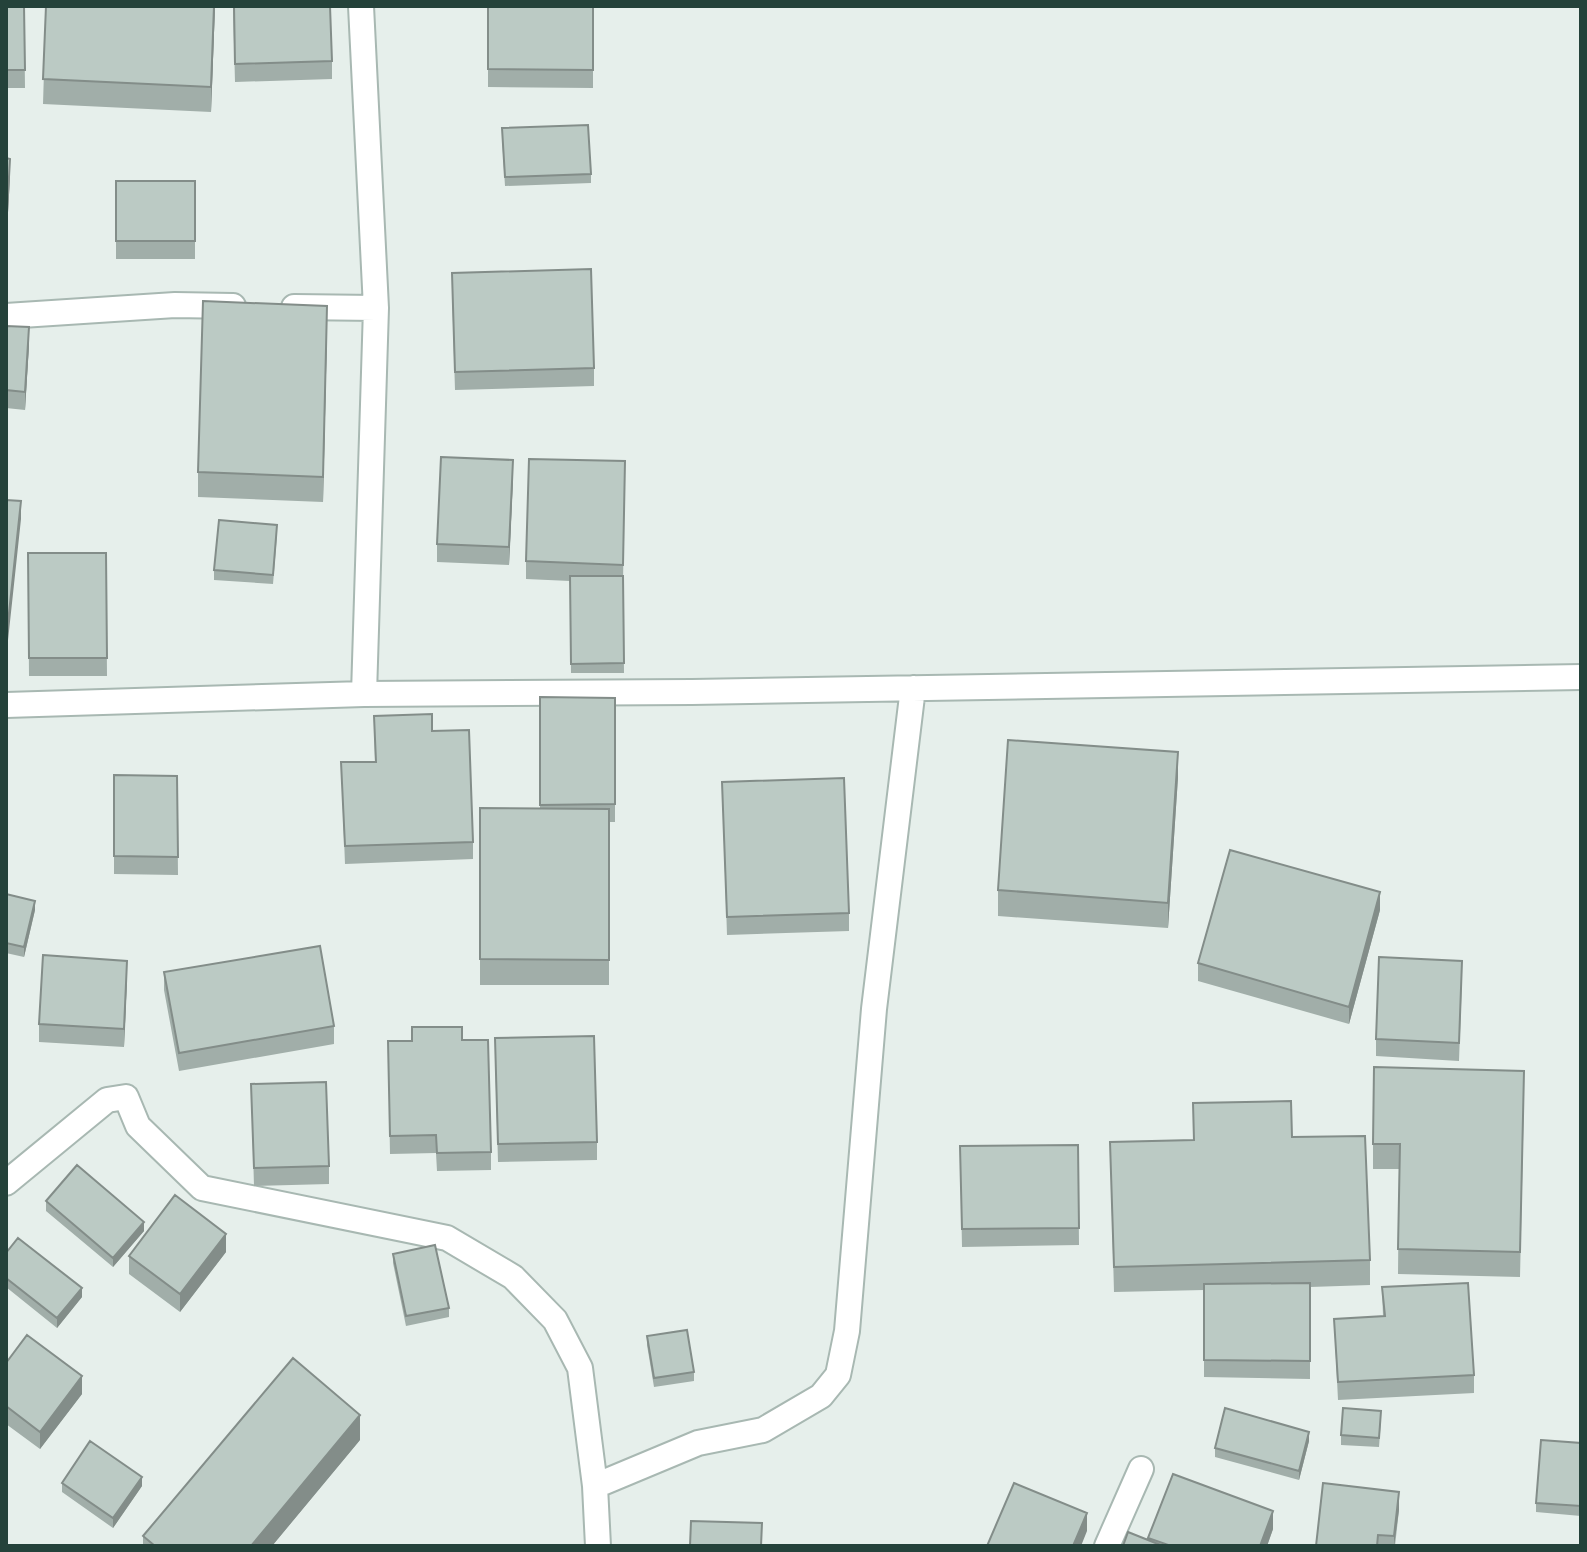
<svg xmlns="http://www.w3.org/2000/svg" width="1587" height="1552" viewBox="0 0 1587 1552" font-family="Jost,sans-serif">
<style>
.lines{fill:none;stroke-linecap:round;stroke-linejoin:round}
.minor-casing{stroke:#a8b8b2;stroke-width:28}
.minor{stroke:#fff;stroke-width:24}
.wall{fill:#a1aea9}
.shaded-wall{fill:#838d89}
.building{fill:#bbcac4;stroke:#838d89;stroke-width:2}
</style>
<rect width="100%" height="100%" fill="#e6efeb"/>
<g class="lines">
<defs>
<path id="minor" d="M 361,6 L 376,308 L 364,694
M 294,307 L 376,308
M 6,316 L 175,305 L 233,306
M 6,705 L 364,694 L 692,692 L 1581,677
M 6,1183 L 107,1100 L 126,1097 L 138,1126 L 202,1188 L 447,1238 L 513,1277 L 555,1320 L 580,1368 L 595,1486 L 598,1546
M 595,1486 L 698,1443 L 763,1430 L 821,1396 L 838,1375 L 847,1331 L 874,1009 L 913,688
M 1107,1546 L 1141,1469"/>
</defs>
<use href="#minor" class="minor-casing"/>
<use href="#minor" class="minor"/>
</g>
<path class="wall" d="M 6,6 L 24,6 L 25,88 L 6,88 Z
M 46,6 L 215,6 L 211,112 L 43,104 Z
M 233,6 L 332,61 L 332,79 L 235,82 Z
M 488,6 L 593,6 L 593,88 L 488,87 Z
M 502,138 L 591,174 L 591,183 L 505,186 Z
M 116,181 L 195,181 L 195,259 L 116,259 Z
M 452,291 L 594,368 L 594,386 L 455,390 Z
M 6,326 L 29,345 L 25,410 L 6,408 Z
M 327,332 L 323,502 L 198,497 L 198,472 Z
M 625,461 L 623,583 L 624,673 L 571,673 L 570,581 L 526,579 L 526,561 Z
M 513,478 L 509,565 L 437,562 L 437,544 Z
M 277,535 L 273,584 L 214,580 L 214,570 Z
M 28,553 L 106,553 L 107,676 L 29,676 Z
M 540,697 L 615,698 L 615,822 L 609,822 L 609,985 L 480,985 L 480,808 L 540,809 Z
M 374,716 L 473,842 L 473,859 L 345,864 L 341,762 L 375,762 Z
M 114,775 L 177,776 L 178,875 L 114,874 Z
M 1178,777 L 1168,928 L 998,916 L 998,890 Z
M 722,782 L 849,913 L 849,931 L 727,935 Z
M 6,894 L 35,910 L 24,957 L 6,953 Z
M 1380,910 L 1349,1024 L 1198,981 L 1198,963 Z
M 164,972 L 334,1026 L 334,1044 L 179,1071 L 164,990 Z
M 127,978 L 124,1047 L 39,1042 L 39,1024 Z
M 1462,979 L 1459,1061 L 1376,1056 L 1376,1039 Z
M 462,1040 L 491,1152 L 491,1170 L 437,1171 L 436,1153 L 390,1154 L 388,1041 Z
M 495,1056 L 597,1142 L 597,1160 L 498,1162 Z
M 251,1084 L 329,1166 L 329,1184 L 254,1186 Z
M 1524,1097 L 1520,1277 L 1398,1274 L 1399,1169 L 1373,1169 L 1373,1144 Z
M 1193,1103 L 1292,1137 L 1370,1260 L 1370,1285 L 1310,1287 L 1310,1379 L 1204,1377 L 1204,1290 L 1114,1292 L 1110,1142 L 1193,1140 Z
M 1078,1145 L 1079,1245 L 962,1247 L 960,1146 Z
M 46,1201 L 144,1231 L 113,1267 L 46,1211 Z
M 226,1252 L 180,1312 L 129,1274 L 129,1256 Z
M 6,1253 L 82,1297 L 57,1328 L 6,1287 Z
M 393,1254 L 449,1308 L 449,1317 L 406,1326 L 393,1263 Z
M 1382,1287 L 1474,1375 L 1474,1393 L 1338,1400 L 1334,1319 L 1383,1316 Z
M 647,1336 L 694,1372 L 694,1381 L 654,1387 L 647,1345 Z
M 6,1363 L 82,1394 L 40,1449 L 6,1424 Z
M 1381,1420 L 1379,1447 L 1341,1445 L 1341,1435 Z
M 360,1440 L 272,1546 L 143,1546 L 143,1536 Z
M 1309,1441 L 1299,1480 L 1215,1457 L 1215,1448 Z
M 1581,1443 L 1581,1516 L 1536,1512 L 1536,1503 Z
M 62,1483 L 142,1486 L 113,1528 L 62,1492 Z
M 1399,1510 L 1395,1546 L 1316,1546 Z
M 1273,1529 L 1267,1546 L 1123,1546 L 1148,1540 L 1148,1538 Z"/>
<path class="shaded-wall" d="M 214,6 L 215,6 L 211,112 L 211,87 Z
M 10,159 L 10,177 L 6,248 L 6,230 Z
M 327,306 L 327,332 L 323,502 L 323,477 Z
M 29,327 L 29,345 L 25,410 L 25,392 Z
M 513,460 L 513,478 L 509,565 L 509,547 Z
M 21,501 L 21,519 L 6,659 L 6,641 Z
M 1178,752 L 1178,777 L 1168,928 L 1168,903 Z
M 1380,892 L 1380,910 L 1349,1024 L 1349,1007 Z
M 35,901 L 35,910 L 24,957 L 24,947 Z
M 127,961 L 127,978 L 124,1047 L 124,1029 Z
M 144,1222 L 144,1231 L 113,1267 L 113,1258 Z
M 226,1234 L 226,1252 L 180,1312 L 180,1294 Z
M 82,1288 L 82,1297 L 57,1328 L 57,1318 Z
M 82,1376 L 82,1394 L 40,1449 L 40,1432 Z
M 360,1415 L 360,1440 L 272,1546 L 251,1546 Z
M 1309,1432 L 1309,1441 L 1299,1480 L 1299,1471 Z
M 142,1477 L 142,1486 L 113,1528 L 113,1518 Z
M 1399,1492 L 1399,1510 L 1394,1546 L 1394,1536 Z
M 1273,1511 L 1273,1529 L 1267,1546 L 1260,1546 Z
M 1087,1513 L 1087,1531 L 1081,1546 L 1073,1546 Z"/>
<path class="building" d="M 6,6 L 24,6 L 25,70 L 6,70 Z
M 46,6 L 214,6 L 211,87 L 43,79 Z
M 234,6 L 330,6 L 332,61 L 235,64 Z
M 488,6 L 593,6 L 593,70 L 488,69 Z
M 588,125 L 591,174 L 505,177 L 502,128 Z
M 6,158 L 10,159 L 6,230 Z
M 116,181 L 195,181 L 195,241 L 116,241 Z
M 591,269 L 594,368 L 455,372 L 452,273 Z
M 203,301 L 327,306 L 323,477 L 198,472 Z
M 6,326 L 29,327 L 25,392 L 6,390 Z
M 441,457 L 513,460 L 509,547 L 437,544 Z
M 529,459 L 625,461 L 623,565 L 526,561 Z
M 6,500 L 21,501 L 6,641 Z
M 219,520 L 277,525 L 273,575 L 214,570 Z
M 28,553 L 106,553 L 107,658 L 29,658 Z
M 570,576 L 623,576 L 624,663 L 571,664 Z
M 540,697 L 615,698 L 615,804 L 540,805 Z
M 432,714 L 432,731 L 469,730 L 473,842 L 345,846 L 341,762 L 376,762 L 374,716 Z
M 1008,740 L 1178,752 L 1168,903 L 998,890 Z
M 114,775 L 177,776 L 178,857 L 114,856 Z
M 844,778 L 849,913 L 727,917 L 722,782 Z
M 480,808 L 609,809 L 609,960 L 480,959 Z
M 1230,850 L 1380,892 L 1349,1007 L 1198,963 Z
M 6,894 L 35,901 L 24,947 L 6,943 Z
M 320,946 L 334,1026 L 179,1053 L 164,972 Z
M 43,955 L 127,961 L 124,1029 L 39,1024 Z
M 1379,957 L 1462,961 L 1459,1043 L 1376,1039 Z
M 412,1027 L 462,1027 L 462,1040 L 488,1040 L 491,1152 L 437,1153 L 436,1135 L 390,1136 L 388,1041 L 412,1041 Z
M 594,1036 L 597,1142 L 498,1144 L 495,1038 Z
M 1374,1067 L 1524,1071 L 1520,1252 L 1398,1249 L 1400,1144 L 1373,1144 Z
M 326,1082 L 329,1166 L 254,1168 L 251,1084 Z
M 1291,1101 L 1292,1137 L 1365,1136 L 1370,1260 L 1114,1267 L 1110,1142 L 1194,1140 L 1193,1103 Z
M 1078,1145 L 1079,1228 L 962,1229 L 960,1146 Z
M 77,1165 L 144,1222 L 113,1258 L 46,1201 Z
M 175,1195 L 226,1234 L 180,1294 L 129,1256 Z
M 18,1238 L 82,1288 L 57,1318 L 6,1278 L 6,1253 Z
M 435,1245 L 449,1308 L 406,1316 L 393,1254 Z
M 1310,1283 L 1310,1361 L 1204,1360 L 1204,1284 Z
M 1468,1283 L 1474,1375 L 1338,1382 L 1334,1319 L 1385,1316 L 1382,1287 Z
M 687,1330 L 694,1372 L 654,1378 L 647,1336 Z
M 27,1335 L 82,1376 L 40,1432 L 6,1406 L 6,1363 Z
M 293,1358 L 360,1415 L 251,1546 L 155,1546 L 143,1536 Z
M 1225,1408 L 1309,1432 L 1299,1471 L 1215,1448 Z
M 1343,1408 L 1381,1411 L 1379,1438 L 1341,1435 Z
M 1541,1440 L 1581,1443 L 1581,1506 L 1536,1503 Z
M 90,1441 L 142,1477 L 113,1518 L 62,1483 Z
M 1173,1474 L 1273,1511 L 1260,1546 L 1171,1546 L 1148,1538 Z
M 1014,1483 L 1087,1513 L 1073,1546 L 987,1546 Z
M 1323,1483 L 1399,1492 L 1394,1536 L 1378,1535 L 1377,1546 L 1316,1546 Z
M 691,1521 L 762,1523 L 761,1546 L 690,1546 Z
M 1128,1532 L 1163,1546 L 1123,1546 Z"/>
<rect width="1587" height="1552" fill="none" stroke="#24423a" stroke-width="16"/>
</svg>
